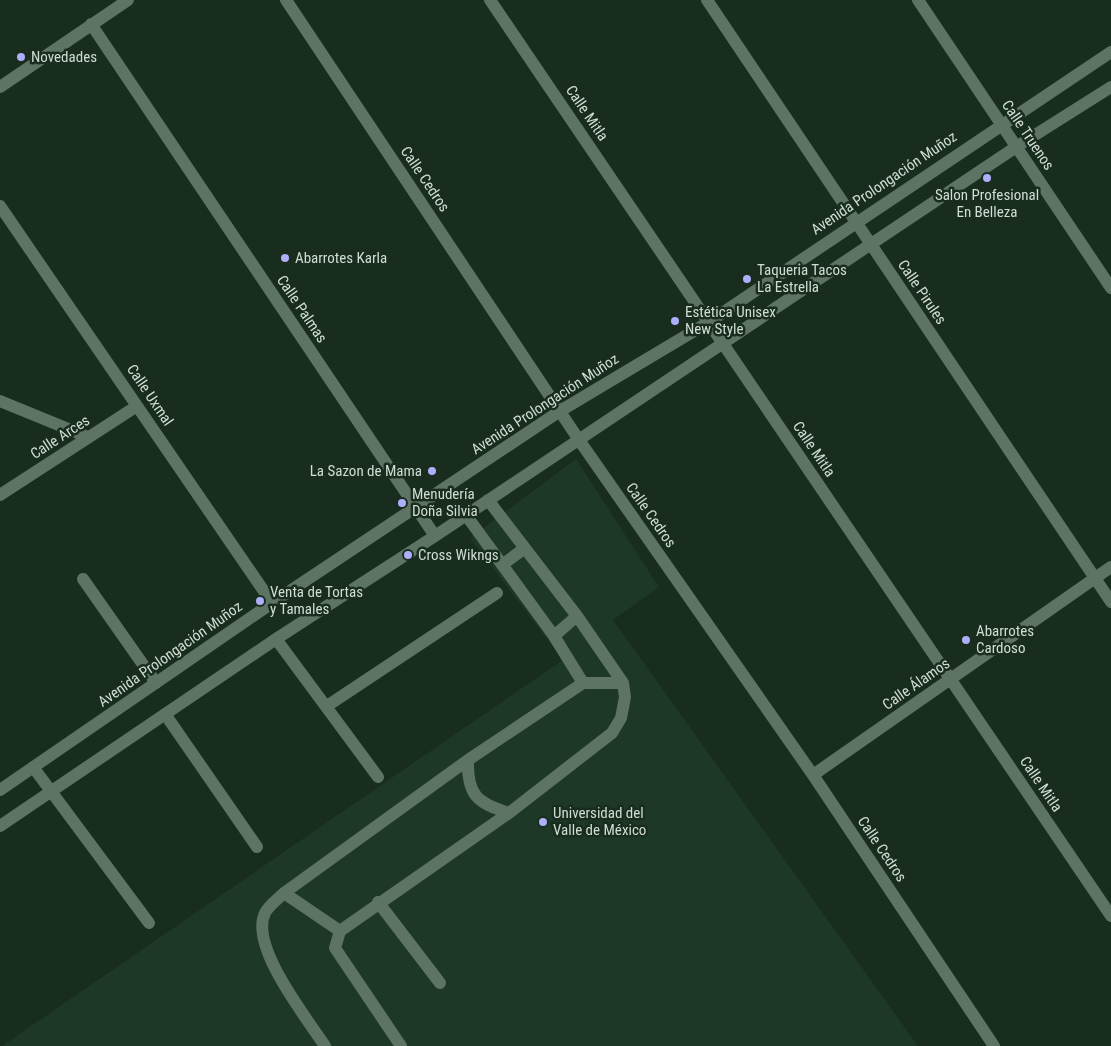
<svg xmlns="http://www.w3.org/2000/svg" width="1111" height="1046" viewBox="0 0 1111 1046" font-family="'Roboto Condensed',sans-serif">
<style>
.built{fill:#1d3826}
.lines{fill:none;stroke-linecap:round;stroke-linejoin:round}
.minor{stroke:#5d7363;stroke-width:12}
.poi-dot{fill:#afaefa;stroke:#192d1f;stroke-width:2}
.labels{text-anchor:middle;stroke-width:5;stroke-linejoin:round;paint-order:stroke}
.poi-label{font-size:15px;fill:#d0ddd4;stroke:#192d1f;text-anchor:start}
.street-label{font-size:15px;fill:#d0ddd4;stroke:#192d1f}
</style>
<rect width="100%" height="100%" fill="#192d1f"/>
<path class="built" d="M 576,459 L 659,587 L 613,620 L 918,1046 L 2,1046 L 563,660 L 470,538 Z"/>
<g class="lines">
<path class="minor" d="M 286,0 L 579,440 L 813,775 L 994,1046
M 490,0 L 1111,916
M 707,0 L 1111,602
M 918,0 L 1111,288
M 91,24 L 435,536
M 0,87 L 128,0
M 0,206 L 272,603
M 0,401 L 88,437
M 0,495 L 137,406
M 502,565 L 525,548
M 83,579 L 156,683
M 554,636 L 577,616
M 276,639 L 378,777
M 583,683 L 623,683
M 327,706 L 497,593
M 165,714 L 257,847
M 468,760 C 467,795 477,803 509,813
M 33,767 L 149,923
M 813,775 L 1111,567
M 0,790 L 272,603 L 560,411 L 709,322 L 1111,52
M 0,826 L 276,639 L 435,536 L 1016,147 L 1111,87
M 284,893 L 340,931
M 378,902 L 440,983
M 325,1046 C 306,1017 249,946 265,913 C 268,906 278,899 284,893 L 468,760 L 583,683 L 554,636 L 466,515
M 401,1046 L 335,948 L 340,931 L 509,813 L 612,733 L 621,718 L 625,697 L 623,683 L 577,616 L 488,500"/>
</g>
<g class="poi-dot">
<circle cx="21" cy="57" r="5"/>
<circle cx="987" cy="178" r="5"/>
<circle cx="285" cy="258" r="5"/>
<circle cx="747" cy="279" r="5"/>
<circle cx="675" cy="321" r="5"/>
<circle cx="432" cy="471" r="5"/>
<circle cx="402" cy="503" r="5"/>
<circle cx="408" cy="555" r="5"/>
<circle cx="260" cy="601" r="5"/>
<circle cx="966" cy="640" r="5"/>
<circle cx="543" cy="822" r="5"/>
</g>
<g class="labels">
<g class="poi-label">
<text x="31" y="62">Novedades</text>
<text x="987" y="200" text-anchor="middle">Salon Profesional<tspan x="987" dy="17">En Belleza</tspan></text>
<text x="295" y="263">Abarrotes Karla</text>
<text x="757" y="275">Taqueria Tacos<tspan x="757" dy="17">La Estrella</tspan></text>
<text x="685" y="317">Estética Unisex<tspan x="685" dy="17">New Style</tspan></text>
<text x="422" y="476" text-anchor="end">La Sazon de Mama</text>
<text x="412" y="499">Menudería<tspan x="412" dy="17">Doña Silvia</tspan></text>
<text x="418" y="560">Cross Wikngs</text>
<text x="270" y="597">Venta de Tortas<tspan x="270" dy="17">y Tamales</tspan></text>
<text x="976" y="636">Abarrotes<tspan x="976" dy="17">Cardoso</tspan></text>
<text x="553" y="818">Universidad del<tspan x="553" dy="17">Valle de México</tspan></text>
</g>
<g class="street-label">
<text transform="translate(587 113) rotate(56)" y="5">Calle Mitla</text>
<text transform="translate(1028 135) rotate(56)" y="5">Calle Truenos</text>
<text transform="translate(425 179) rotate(56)" y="5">Calle Cedros</text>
<text transform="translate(884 183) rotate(-34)" y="5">Avenida Prolongación Muñoz</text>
<text transform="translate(922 292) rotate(56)" y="5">Calle Pirules</text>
<text transform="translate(302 309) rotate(56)" y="5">Calle Palmas</text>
<text transform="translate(150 395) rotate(56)" y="5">Calle Uxmal</text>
<text transform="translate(545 404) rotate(-33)" y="5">Avenida Prolongación Muñoz</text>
<text transform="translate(60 437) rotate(-33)" y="5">Calle Arces</text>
<text transform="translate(814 449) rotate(56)" y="5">Calle Mitla</text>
<text transform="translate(651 515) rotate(55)" y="5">Calle Cedros</text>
<text transform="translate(170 654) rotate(-35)" y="5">Avenida Prolongación Muñoz</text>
<text transform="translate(916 684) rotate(-35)" y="5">Calle Álamos</text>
<text transform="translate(1041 784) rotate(56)" y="5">Calle Mitla</text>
<text transform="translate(882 849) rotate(56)" y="5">Calle Cedros</text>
</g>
</g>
</svg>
